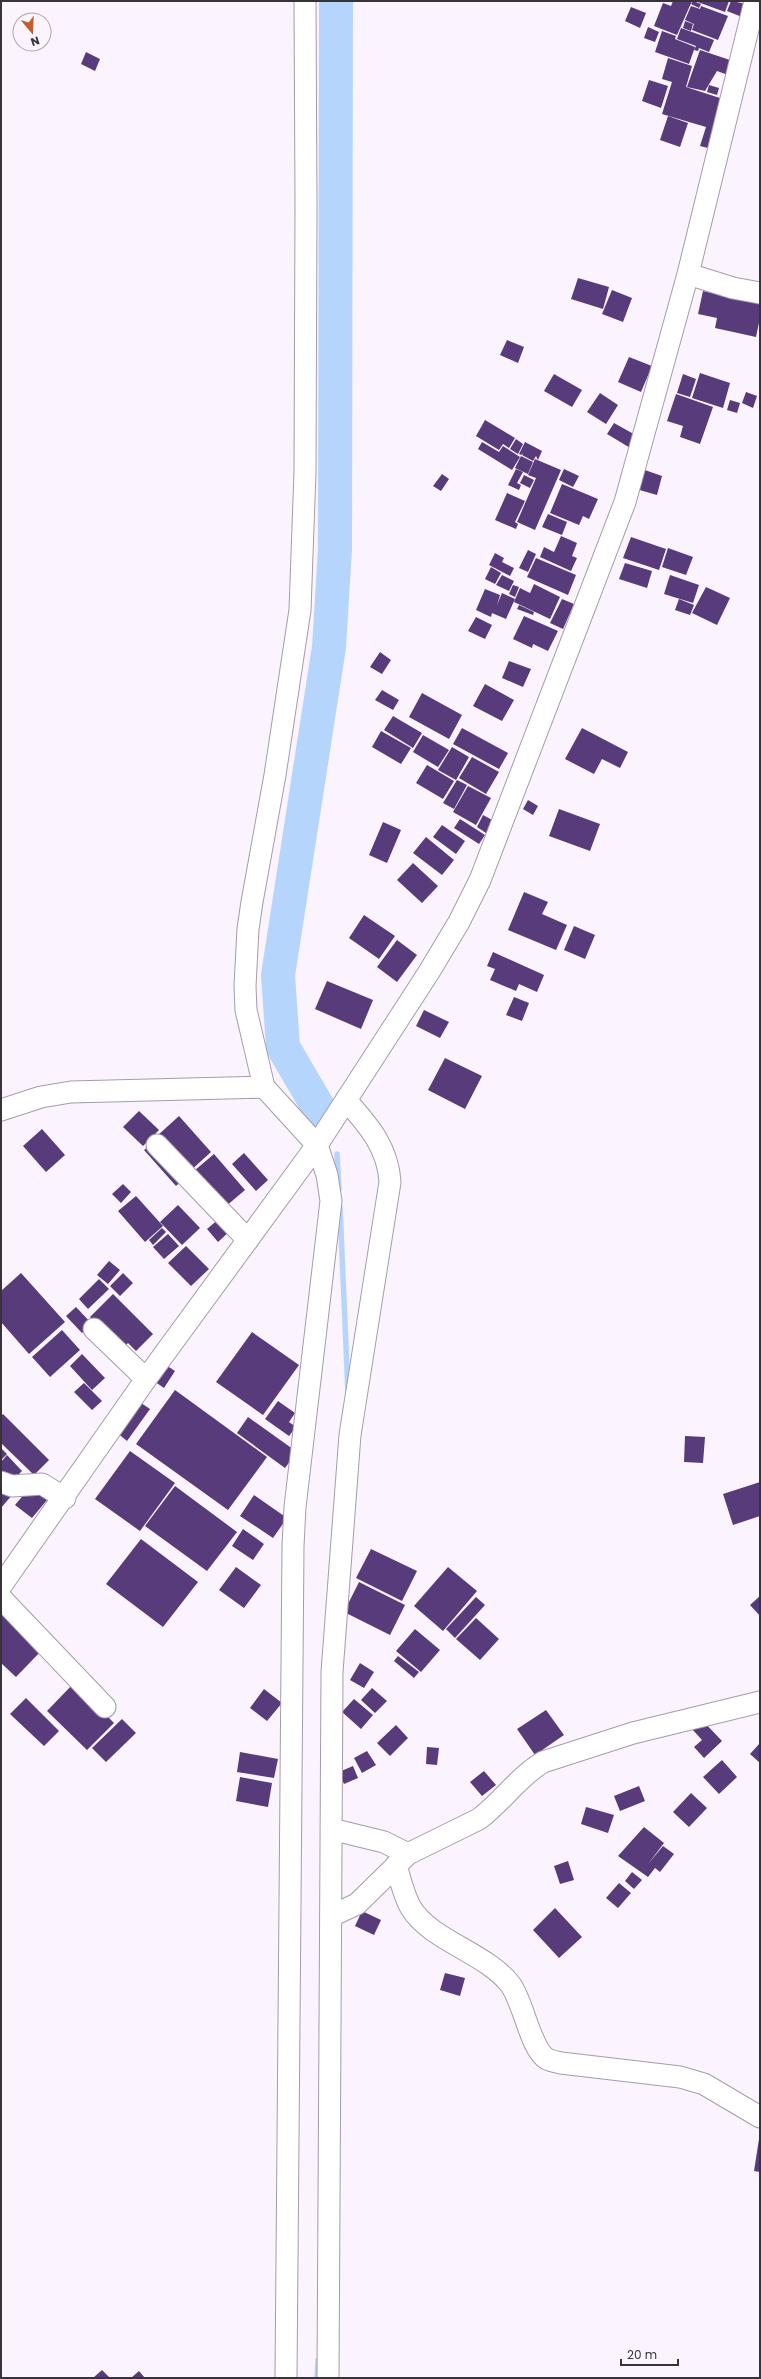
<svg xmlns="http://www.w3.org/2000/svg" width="761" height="2379" viewBox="0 0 761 2379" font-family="Poppins,sans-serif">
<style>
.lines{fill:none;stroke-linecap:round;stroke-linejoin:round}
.stream{stroke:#b6d5fc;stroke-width:5.5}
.river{stroke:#b6d5fc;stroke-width:34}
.building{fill:#583b7b}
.minor-casing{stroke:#a59ca9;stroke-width:23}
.minor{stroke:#fff;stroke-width:21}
</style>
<rect width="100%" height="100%" fill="#fbf3fe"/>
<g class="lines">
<path class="stream" d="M 337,1154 L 339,1189
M 340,1207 L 348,1393
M 317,2378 L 318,2360"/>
<path class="river" d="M 321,1112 L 283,1047 L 278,975 L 329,647 L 335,549 L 336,1"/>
</g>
<path class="building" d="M 673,1 L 692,1 L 677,35 L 654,26 L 663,3 L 671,6 Z
M 693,1 L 701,4 L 699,8 L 691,4 Z
M 695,1 L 729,1 L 725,12 Z
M 731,1 L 747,4 L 742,17 L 727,11 Z
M 691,6 L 700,9 L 701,6 L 728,16 L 718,40 L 692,30 L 694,24 L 685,20 Z
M 631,7 L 646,13 L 640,28 L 625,21 Z
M 685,21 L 693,24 L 691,31 L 683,28 Z
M 648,27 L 659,32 L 655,42 L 644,38 Z
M 681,28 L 714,40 L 709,52 L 699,48 L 698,51 L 694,50 L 696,46 L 677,39 Z
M 662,31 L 676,36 L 675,39 L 695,47 L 689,64 L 655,52 Z
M 700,50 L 733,61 L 728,75 L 717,71 L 705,91 L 687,87 Z
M 86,52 L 100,59 L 95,71 L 81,64 Z
M 668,58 L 692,66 L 686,87 L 726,100 L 708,148 L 700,146 L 706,127 L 662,114 L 672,82 L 662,79 Z
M 649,80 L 668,86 L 661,108 L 642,101 Z
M 709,85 L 719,88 L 717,95 L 707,92 Z
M 668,116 L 688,123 L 680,147 L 660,140 Z
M 578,278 L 609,287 L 603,309 L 571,299 Z
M 612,290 L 632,298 L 623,322 L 602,314 Z
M 703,291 L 760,304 L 760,318 L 756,337 L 715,328 L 717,318 L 698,314 Z
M 507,340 L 524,347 L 518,363 L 500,355 Z
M 629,357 L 652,366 L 641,392 L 618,382 Z
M 700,373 L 730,383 L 723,408 L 692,398 Z
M 554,374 L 582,390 L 572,407 L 544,391 Z
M 683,374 L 696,379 L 690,397 L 677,393 Z
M 746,392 L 757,396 L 753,408 L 742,403 Z
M 600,393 L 618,405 L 606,424 L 587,412 Z
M 676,394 L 713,407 L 700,444 L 680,437 L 683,426 L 667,421 Z
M 730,400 L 740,403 L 737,413 L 727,410 Z
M 485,420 L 515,438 L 509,448 L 503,444 L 499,450 L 476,436 Z
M 614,423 L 639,437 L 632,449 L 607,434 Z
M 516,439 L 523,444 L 518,454 L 510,449 Z
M 482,442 L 499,452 L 503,446 L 520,457 L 512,470 L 478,449 Z
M 525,442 L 542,451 L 538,460 L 536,456 L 533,461 L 522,455 L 523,453 L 521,455 L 519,454 Z
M 521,456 L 533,462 L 528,474 L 515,468 Z
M 535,459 L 561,470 L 535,530 L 517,522 L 536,478 L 528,475 Z
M 516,469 L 523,472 L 517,483 L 521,485 L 519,490 L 508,485 Z
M 564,469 L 579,476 L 573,487 L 559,480 Z
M 642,469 L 662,476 L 657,495 L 636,489 Z
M 442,474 L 449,479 L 441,491 L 433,486 Z
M 524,475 L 534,480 L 530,488 L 520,483 Z
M 562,484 L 598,499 L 589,519 L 583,516 L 579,525 L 550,513 Z
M 507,493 L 525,501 L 515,522 L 518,524 L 516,529 L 495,520 Z
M 548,514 L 567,522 L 562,535 L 542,527 Z
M 561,536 L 577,543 L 572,556 L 577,558 L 571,571 L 540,557 L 544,547 L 554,552 Z
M 631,537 L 666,549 L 659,570 L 623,558 Z
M 668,548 L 693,557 L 686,575 L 662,567 Z
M 528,550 L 536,554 L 528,572 L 519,568 Z
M 495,553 L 504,558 L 502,562 L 514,568 L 510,576 L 489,565 Z
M 536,558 L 576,575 L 568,595 L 527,577 Z
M 625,563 L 652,571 L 647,588 L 619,579 Z
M 491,567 L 501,573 L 495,584 L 485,579 Z
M 502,575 L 514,581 L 509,591 L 496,585 Z
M 670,575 L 699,585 L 693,603 L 664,594 Z
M 534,584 L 560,597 L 550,619 L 514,602 L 520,588 L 530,593 Z
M 513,585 L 519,587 L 515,597 L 509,594 Z
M 706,587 L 730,598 L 717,625 L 692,613 Z
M 485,589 L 500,595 L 497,605 L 502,593 L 515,599 L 506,619 L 492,613 L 491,617 L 476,610 Z
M 562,599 L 574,604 L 563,629 L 550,623 Z
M 679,599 L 694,605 L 690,615 L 675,610 Z
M 519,605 L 534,612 L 533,615 L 517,609 Z
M 524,616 L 558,631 L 548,651 L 533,644 L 532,648 L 513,639 Z
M 476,617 L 492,625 L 485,639 L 468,631 Z
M 380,652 L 391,660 L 382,674 L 370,667 Z
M 509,661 L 531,669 L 523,687 L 502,678 Z
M 485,684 L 514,700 L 502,721 L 473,706 Z
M 382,690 L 399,700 L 393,710 L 375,700 Z
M 422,693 L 462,715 L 449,739 L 409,717 Z
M 393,716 L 422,733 L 413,748 L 384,730 Z
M 462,728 L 508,753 L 499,769 L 453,744 Z
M 582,728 L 628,752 L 620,768 L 602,759 L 594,774 L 565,759 Z
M 381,731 L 411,748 L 401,764 L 372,747 Z
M 423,735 L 449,750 L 438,767 L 413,752 Z
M 452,747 L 469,757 L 456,780 L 438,770 Z
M 472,757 L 499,772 L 486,794 L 459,778 Z
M 427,765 L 454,781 L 443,799 L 416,783 Z
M 457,780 L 467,785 L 454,809 L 443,803 Z
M 468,786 L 491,798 L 476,825 L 453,812 Z
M 528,800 L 538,806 L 533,815 L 523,809 Z
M 559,809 L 600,824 L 590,851 L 549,836 Z
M 483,815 L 496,822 L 489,835 L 477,827 Z
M 460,819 L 485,835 L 479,844 L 454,828 Z
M 383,822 L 401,830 L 387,863 L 369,855 Z
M 442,825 L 465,841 L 456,854 L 433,837 Z
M 426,837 L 454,860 L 442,875 L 413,853 Z
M 413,863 L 438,886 L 422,903 L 397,880 Z
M 524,892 L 548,902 L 542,914 L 567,925 L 556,950 L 508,930 Z
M 364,915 L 395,936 L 379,959 L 349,938 Z
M 574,926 L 595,935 L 585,959 L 564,950 Z
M 397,940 L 417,955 L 397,982 L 377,967 Z
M 493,952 L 544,975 L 537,992 L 519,984 L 516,991 L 490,980 L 495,969 L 487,966 Z
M 327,981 L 373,1000 L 361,1029 L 315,1009 Z
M 514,997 L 529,1003 L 522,1021 L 506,1015 Z
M 424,1010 L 449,1022 L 440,1038 L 416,1026 Z
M 445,1058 L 482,1076 L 465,1109 L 428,1090 Z
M 139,1111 L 159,1130 L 143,1146 L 123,1127 Z
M 179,1116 L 211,1152 L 189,1172 L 157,1136 Z
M 42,1129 L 65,1155 L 46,1172 L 23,1146 Z
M 153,1143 L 185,1178 L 176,1186 L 144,1150 Z
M 244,1153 L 268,1180 L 256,1191 L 232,1164 Z
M 214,1154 L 245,1190 L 225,1207 L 194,1171 Z
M 123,1184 L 131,1192 L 121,1203 L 112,1194 Z
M 136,1196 L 163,1226 L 145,1242 L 118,1211 Z
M 178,1205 L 200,1228 L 182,1245 L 160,1222 Z
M 220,1218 L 231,1230 L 218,1242 L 207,1229 Z
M 162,1228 L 166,1232 L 153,1245 L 149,1240 Z
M 168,1234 L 179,1246 L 164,1259 L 153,1247 Z
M 186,1246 L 209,1269 L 191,1286 L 168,1263 Z
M 109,1261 L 120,1270 L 108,1284 L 97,1275 Z
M 21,1273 L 65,1322 L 29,1354 L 1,1322 L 1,1291 Z
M 123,1273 L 133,1283 L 120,1296 L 110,1286 Z
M 99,1279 L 109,1289 L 88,1309 L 79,1299 Z
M 113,1294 L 153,1334 L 136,1351 L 128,1343 L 122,1349 L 90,1317 Z
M 76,1307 L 92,1324 L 82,1333 L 66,1316 Z
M 62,1330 L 80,1350 L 50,1377 L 32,1357 Z
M 252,1332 L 299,1365 L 263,1415 L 216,1382 Z
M 82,1354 L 105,1378 L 92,1390 L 70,1366 Z
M 166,1365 L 175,1371 L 164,1388 L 154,1381 Z
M 84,1383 L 102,1401 L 92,1410 L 74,1392 Z
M 175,1390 L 267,1457 L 228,1510 L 136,1444 Z
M 138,1401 L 150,1409 L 127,1441 L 116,1432 Z
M 278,1401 L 295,1413 L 289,1422 L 296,1427 L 289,1436 L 265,1419 Z
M 3,1414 L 49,1460 L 34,1475 L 1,1443 L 1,1416 Z
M 248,1417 L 297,1452 L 285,1468 L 237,1433 Z
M 685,1436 L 705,1437 L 703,1463 L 684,1462 Z
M 1,1448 L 7,1454 L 1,1460 Z
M 130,1451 L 175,1483 L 140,1531 L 95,1499 Z
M 7,1455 L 22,1471 L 10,1483 L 1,1474 L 1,1462 Z
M 760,1482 L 760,1516 L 733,1525 L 723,1494 Z
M 1,1485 L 12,1495 L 1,1508 Z
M 31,1486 L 47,1500 L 32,1518 L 15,1505 Z
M 175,1486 L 237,1532 L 207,1571 L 145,1526 Z
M 254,1495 L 287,1518 L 273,1538 L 240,1516 Z
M 243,1529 L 264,1544 L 253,1560 L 232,1546 Z
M 141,1539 L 198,1582 L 163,1627 L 106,1584 Z
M 371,1549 L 417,1571 L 402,1601 L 356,1578 Z
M 236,1567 L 261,1585 L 244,1608 L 219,1590 Z
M 448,1567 L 477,1591 L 443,1631 L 414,1606 Z
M 359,1582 L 405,1605 L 390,1635 L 344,1612 Z
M 760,1596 L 760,1616 L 750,1605 Z
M 476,1597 L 485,1605 L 455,1638 L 446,1629 Z
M 1,1611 L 42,1650 L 16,1677 L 1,1663 Z
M 476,1618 L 499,1639 L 480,1660 L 456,1639 Z
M 415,1629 L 440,1650 L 421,1672 L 396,1651 Z
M 398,1656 L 419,1672 L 414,1678 L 394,1661 Z
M 360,1663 L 374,1672 L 364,1688 L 350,1680 Z
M 74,1683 L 114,1723 L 87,1750 L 47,1711 Z
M 372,1688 L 387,1701 L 375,1713 L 361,1700 Z
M 264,1689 L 282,1703 L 267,1721 L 250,1708 Z
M 26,1698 L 59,1731 L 44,1746 L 10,1714 Z
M 354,1699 L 373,1715 L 361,1729 L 342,1712 Z
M 546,1710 L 564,1735 L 535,1755 L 517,1729 Z
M 122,1719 L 136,1733 L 106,1762 L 92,1748 Z
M 702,1720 L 722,1741 L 704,1758 L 694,1747 L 702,1740 L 692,1729 Z
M 396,1725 L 408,1738 L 390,1756 L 377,1743 Z
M 760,1743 L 760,1763 L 750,1754 Z
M 427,1747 L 439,1748 L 437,1765 L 426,1764 Z
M 367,1751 L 376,1765 L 362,1773 L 354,1758 Z
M 240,1752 L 278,1759 L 274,1778 L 237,1772 Z
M 722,1760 L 737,1777 L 719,1794 L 703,1777 Z
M 353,1766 L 358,1778 L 344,1784 L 339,1772 Z
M 484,1771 L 496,1785 L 482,1796 L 470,1782 Z
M 240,1777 L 272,1783 L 268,1807 L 236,1801 Z
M 639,1786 L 645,1801 L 620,1811 L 614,1796 Z
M 691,1793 L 707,1808 L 689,1827 L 673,1812 Z
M 586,1807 L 614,1815 L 608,1833 L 581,1824 Z
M 644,1827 L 664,1843 L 648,1864 L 663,1846 L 674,1854 L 660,1872 L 655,1868 L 648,1877 L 618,1856 Z
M 568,1861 L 574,1880 L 560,1884 L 554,1866 Z
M 632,1872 L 642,1880 L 634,1889 L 625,1881 Z
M 619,1883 L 631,1893 L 618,1908 L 606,1898 Z
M 555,1908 L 582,1937 L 559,1958 L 533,1930 Z
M 362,1911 L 381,1920 L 374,1935 L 355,1926 Z
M 445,1973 L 465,1978 L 460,1996 L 440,1990 Z
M 759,2139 L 760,2139 L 760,2172 L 754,2171 Z
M 102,2370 L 110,2378 L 93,2378 Z
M 139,2371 L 145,2378 L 131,2378 Z"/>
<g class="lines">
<defs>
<path id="minor" d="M 688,274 L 733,288 L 760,293
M 1,1110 L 41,1097 L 71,1092 L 264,1087
M 157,1145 L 248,1240
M 94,1329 L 146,1379
M 1,1482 L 12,1486 L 42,1484 L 65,1498
M 1,1586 L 146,1379 L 317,1145 L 429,972 L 459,922 L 480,880 L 625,502 L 688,274 L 755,1
M 1,1598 L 105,1707
M 331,1829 L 384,1842 L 408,1854
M 396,1865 C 400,1879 404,1896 411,1908 C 430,1940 486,1953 510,1984 C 524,2002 530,2049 547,2059 C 551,2061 557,2062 561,2063 L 680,2077 L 704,2084 L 760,2117
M 331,1916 L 357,1904 L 408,1854 L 479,1819 C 502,1802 518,1777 543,1762 L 633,1733 L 760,1702
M 286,2378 L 293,1546 L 295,1507 L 331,1201 L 327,1175 L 317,1145 L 264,1087 L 246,1010 L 245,986 L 248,929 L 252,902 L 275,775 L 300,610 L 305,472 L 306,205 L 305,1
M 328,2378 L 332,1672 L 350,1435 L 390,1182 C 388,1147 368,1125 346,1100"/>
</defs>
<use href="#minor" class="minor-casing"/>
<use href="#minor" class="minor"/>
</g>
<rect width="761" height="2379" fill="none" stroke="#373338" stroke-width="4"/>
<g transform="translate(32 32) rotate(161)"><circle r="19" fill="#fbf3fe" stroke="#ada6af"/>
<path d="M0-3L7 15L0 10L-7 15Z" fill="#c25c2c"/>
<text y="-6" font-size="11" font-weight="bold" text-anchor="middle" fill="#373338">N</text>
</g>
<path d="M621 2359v6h57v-6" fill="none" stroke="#373338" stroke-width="2"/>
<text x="627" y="2359" font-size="12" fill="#373338" stroke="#fbf3fe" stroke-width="3" paint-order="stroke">20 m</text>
</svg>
